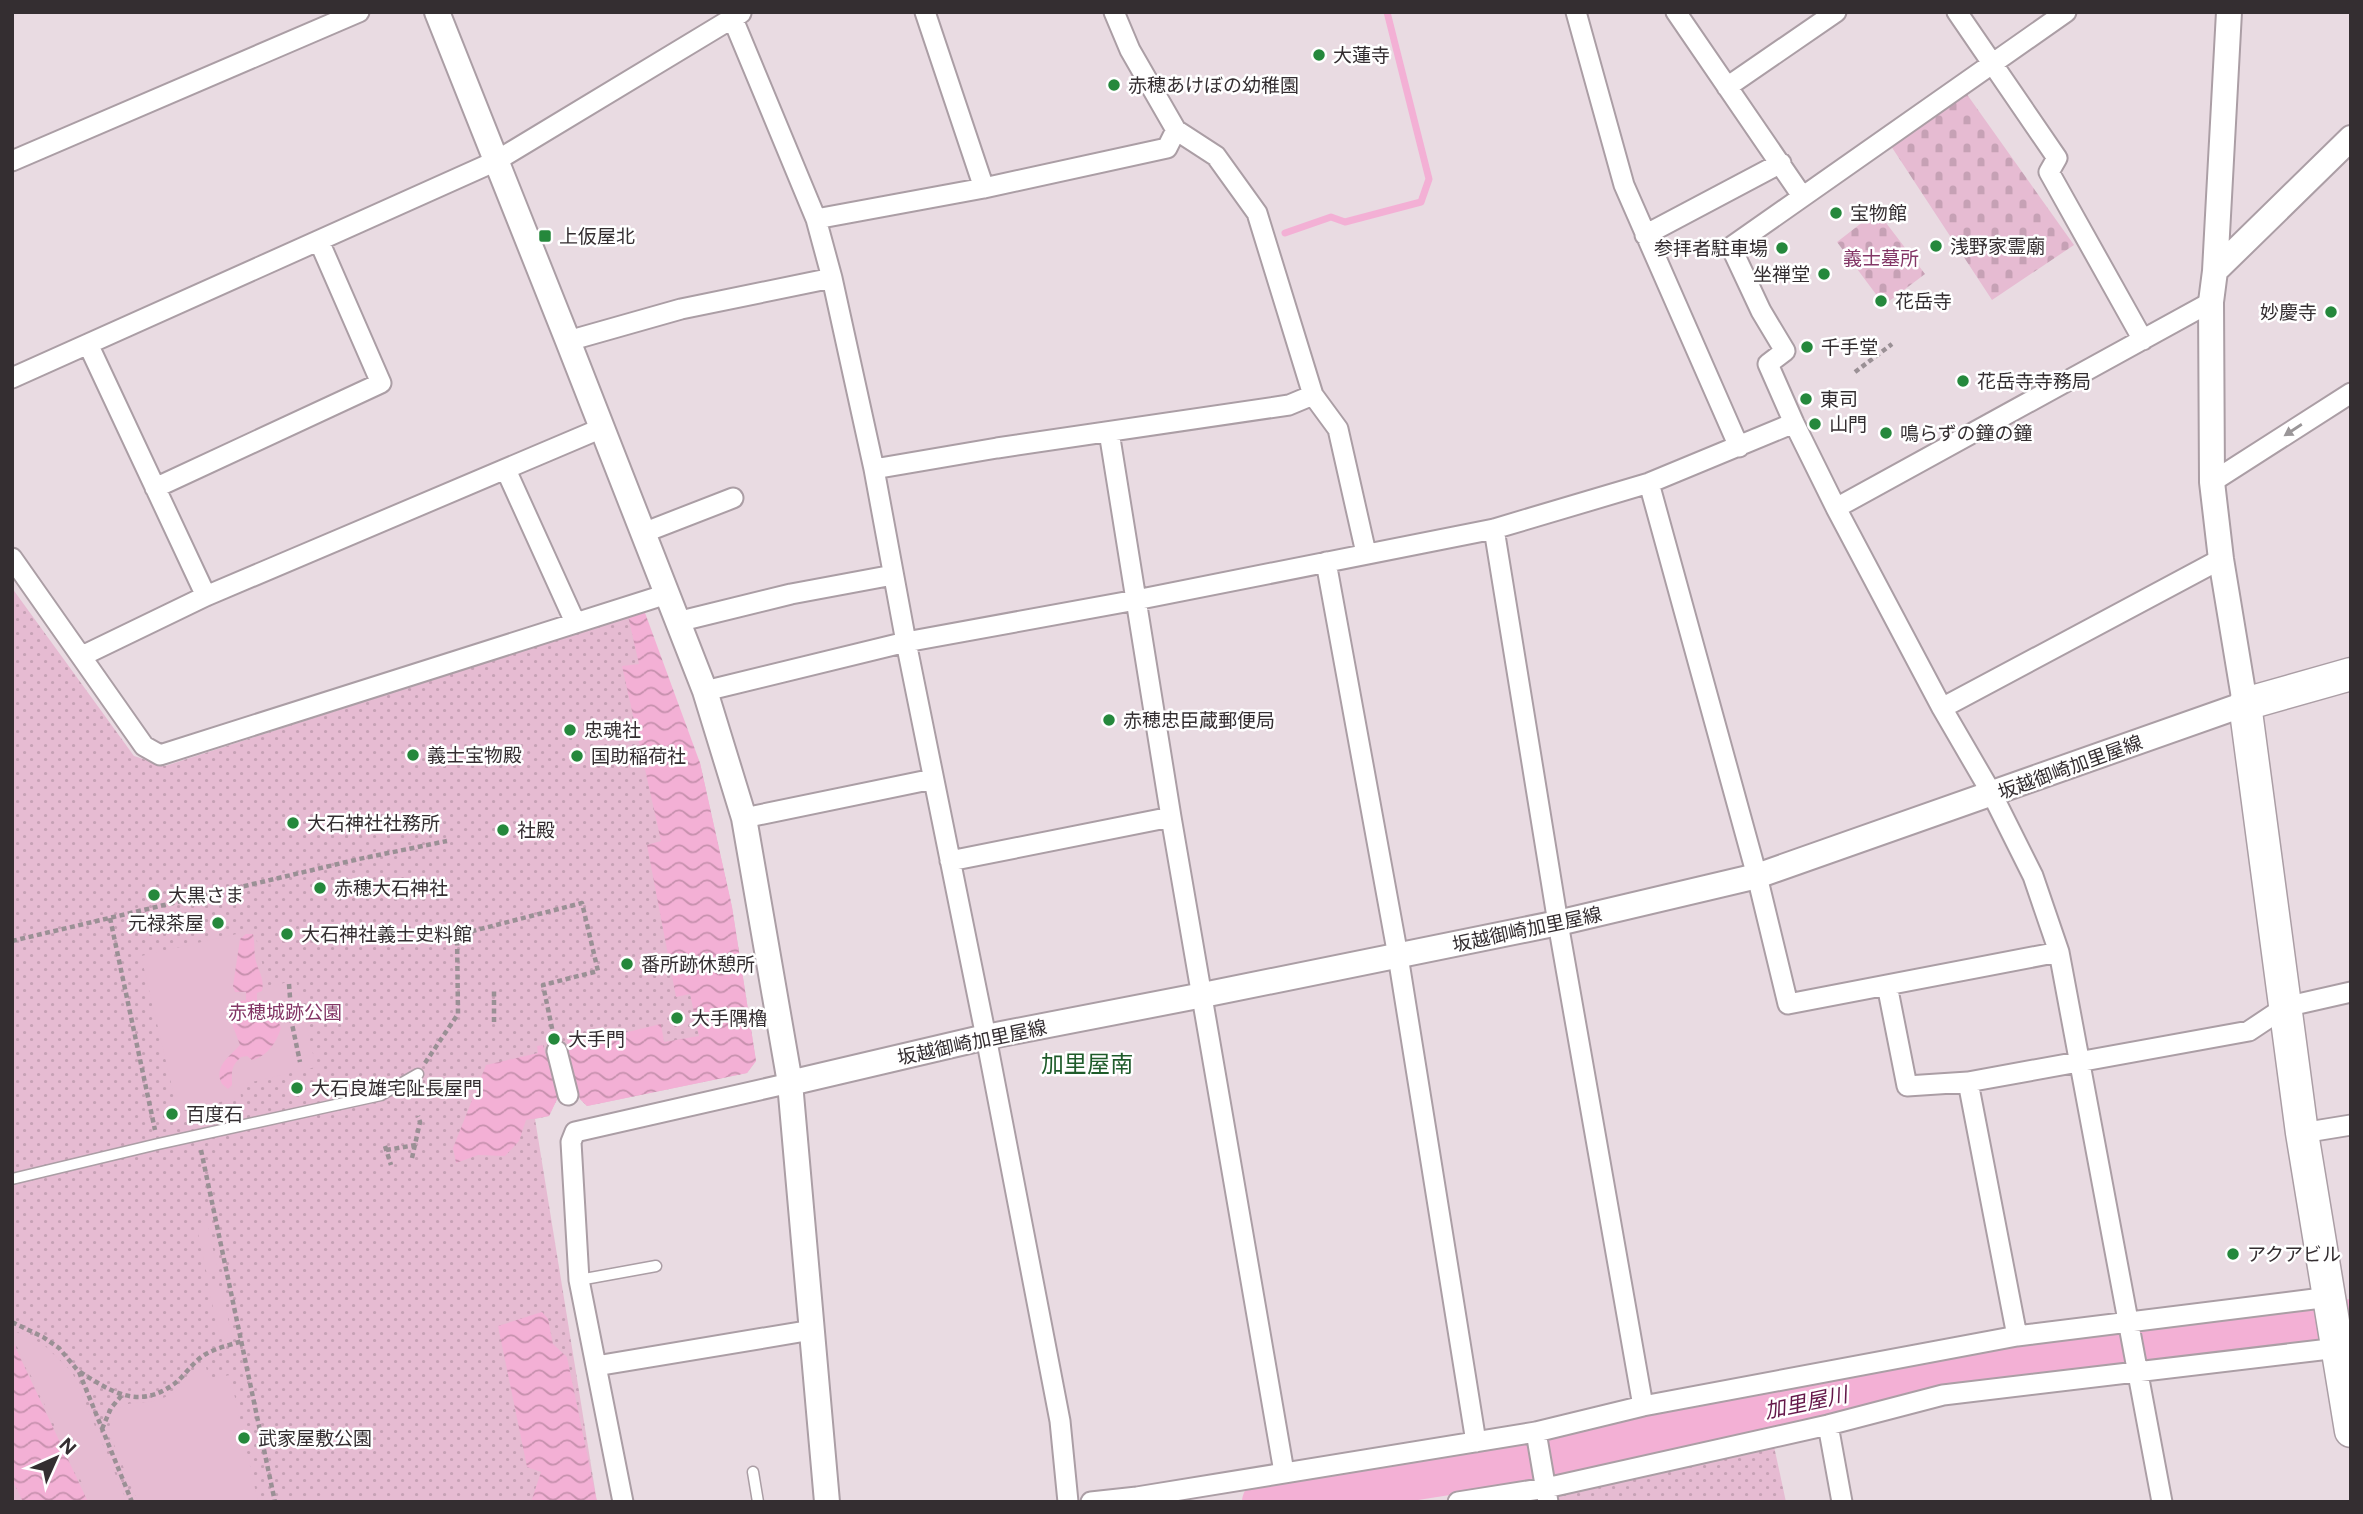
<svg xmlns="http://www.w3.org/2000/svg" width="2363" height="1514" viewBox="0 0 2363 1514" font-family="Figtree,'Noto Sans JP',sans-serif">
<style>
.cemetery{fill:url(#cemetery-stones)}
.park{fill:url(#park-dots)}
.garden{fill:#e6bbd2}
.water{fill:url(#water-waves)}
.lines{fill:none;stroke-linecap:round;stroke-linejoin:round}
.stream{stroke:#f3b0d5;stroke-width:7}
.river{stroke:#f3b0d5;stroke-width:44}
.service-casing{stroke:#ab9ea5;stroke-width:13}
.minor-casing{stroke:#ab9ea5;stroke-width:23}
.tertiary-casing{stroke:#ab9ea5;stroke-width:28}
.primary-casing{stroke:#ab9ea5;stroke-width:35}
.path{stroke:#9a9095;stroke-width:4.5;stroke-dasharray:5 3.5;stroke-linecap:butt}
.service{stroke:#fff;stroke-width:10}
.minor{stroke:#fff;stroke-width:19}
.tertiary{stroke:#fff;stroke-width:24}
.primary{stroke:#fff;stroke-width:32}
.oneway{fill:#9a9698}
.poi-dot{fill:#25883c;stroke:#fff;stroke-width:2.5}
.labels{text-anchor:middle;stroke-width:5;stroke-linejoin:round;paint-order:stroke}
.poi-label{font-size:19px;fill:#342e31;stroke:#fff;text-anchor:start}
.park-label{font-size:19px;fill:#833666;stroke:#fff}
.street-label{font-size:19px;fill:#342e31;stroke:#fff}
.water-label{font-size:21px;font-style:italic;fill:#641749;stroke:#fff}
.quarter-label{font-size:23px;fill:#1e5b2a;stroke:#fff}
</style>
<defs>
<pattern id="cemetery-stones" width="16" height="16" patternUnits="userSpaceOnUse" patternTransform="scale(1.75)"><rect width="16" height="16" fill="#e6bbd2"/><path d="M2 7V4a2 2 0 0 1 4 0v3zM10 15v-3a2 2 0 0 1 4 0v3z" fill="#c6a1b5"/></pattern>
<pattern id="park-dots" width="8" height="8" patternUnits="userSpaceOnUse" patternTransform="scale(1.75)"><rect width="8" height="8" fill="#e6bbd2"/><path d="M2 2h.1M6 6h.1" fill="none" stroke="#c6a1b5" stroke-width="1.8" stroke-linecap="round"/></pattern>
<pattern id="water-waves" width="16" height="10" patternUnits="userSpaceOnUse" patternTransform="scale(1.75)"><rect width="16" height="10" fill="#f3b0d5"/><path d="M0 5q4-4 8 0t8 0" fill="none" stroke="#c690ad"/></pattern>
</defs>
<rect width="100%" height="100%" fill="#e9dbe2"/>
<path class="cemetery" d="M 1966,93 L 2074,245 L 1992,300 L 1891,146 Z
M 1877,211 L 1925,274 L 1884,305 L 1837,242 Z"/>
<path class="park" d="M 12,588 L 134,756 L 165,766 L 628,616 L 700,763 L 732,907 L 756,1061 L 747,1073 L 587,1106 L 580,1099 L 577,1091 L 560,1093 L 549,1116 L 535,1119 L 597,1502 L 12,1502 Z
M 1772,1437 L 1786,1502 L 1548,1502 L 1546,1488 Z"/>
<path class="garden" d="M 254,930 L 268,987 L 296,980 L 316,1067 L 239,1085 L 241,1097 L 178,1112 L 141,956 Z
M 207,1222 L 218,1272 L 207,1275 L 196,1224 Z
M 221,1286 L 232,1337 L 220,1339 L 209,1289 Z
M 14,1331 L 43,1344 L 72,1372 L 127,1502 L 91,1502 L 12,1336 Z
M 205,1363 L 209,1379 L 230,1375 L 258,1502 L 138,1502 L 110,1435 C 108,1428 110,1425 112,1418 C 120,1397 143,1406 161,1399 C 178,1393 192,1375 205,1363 Z"/>
<path class="water" d="M 644,610 L 700,763 L 732,907 L 756,1061 L 747,1073 L 587,1106 L 580,1099 L 577,1091 L 560,1093 L 549,1116 L 526,1120 L 519,1141 L 505,1156 L 478,1155 L 456,1163 L 453,1148 L 486,1065 L 538,1053 L 537,1046 L 543,1045 L 546,1057 L 569,1052 L 567,1039 L 576,1037 L 578,1044 L 661,1024 L 664,1042 L 699,1036 L 690,994 L 676,997 L 647,845 L 661,841 L 622,666 L 639,664 L 628,616 Z
M 246,934 L 253,934 C 255,943 254,949 255,957 C 257,970 265,977 262,991 L 257,993 L 257,1001 L 267,1000 L 273,1007 L 281,1028 C 276,1044 267,1056 252,1060 L 247,1056 L 241,1057 C 230,1067 232,1072 232,1085 L 228,1089 L 222,1084 C 213,1067 229,1057 240,1045 L 228,1013 L 234,1002 L 246,1000 L 246,992 L 235,992 L 233,986 L 240,939 Z
M 542,1312 L 548,1319 L 553,1344 L 567,1357 L 597,1502 L 531,1502 L 541,1472 L 527,1467 L 498,1326 Z
M 12,1340 L 88,1502 L 23,1502 L 12,1479 Z"/>
<g class="lines">
<path class="stream" d="M 1285,233 L 1331,217 L 1345,222 L 1421,202 L 1429,179 L 1387,12"/>
<path class="river" d="M 1264,1502 L 1581,1452 L 1903,1382 L 2351,1321"/>
<defs>
<path id="service" d="M 12,1179 L 158,1144 L 381,1095 L 418,1074
M 579,1280 L 656,1266
M 753,1472 L 758,1502"/>
<path id="minor" d="M 730,12 L 816,219 L 832,278 L 874,469 L 906,642 L 986,1037 L 1060,1421 L 1068,1502
M 925,12 L 984,188
M 1114,12 L 1130,50 L 1176,130 L 1216,156 L 1257,213 L 1313,395 L 1338,429 L 1366,553
M 1576,12 L 1624,185 L 1739,447
M 1676,12 L 1802,196
M 1957,12 L 2057,158 L 2049,172 L 2143,340
M 1727,87 L 1836,12
M 12,161 L 359,12
M 816,219 L 984,188 L 1167,148 L 1176,130
M 1645,235 L 1781,163
M 568,341 L 681,309 L 832,278
M 88,344 L 206,596
M 12,378 L 496,161 L 741,13
M 1109,432 L 1171,817 L 1284,1472
M 874,469 L 997,448 L 1289,405 L 1313,395
M 506,470 L 575,622
M 2212,482 L 2351,393
M 1649,483 L 1757,876 L 1788,1004 L 2059,952
M 155,488 L 381,383 L 319,241
M 1836,508 L 1794,423 L 1768,364 L 1785,351 L 1761,311 L 1731,247 L 2066,12
M 1494,529 L 1558,923 L 1643,1406
M 643,533 L 733,498
M 12,558 L 144,746 L 160,755 L 667,594
M 1326,562 L 1398,956 L 1476,1442
M 677,622 L 791,594 L 893,575
M 82,656 L 206,596 L 602,428
M 705,691 L 906,642 L 1136,600 L 1494,529 L 1649,483 L 1794,423
M 1942,708 L 2221,559
M 744,818 L 933,779
M 950,861 L 1171,817
M 1887,985 L 1907,1086 L 1968,1082
M 557,1051 L 568,1095
M 2302,1133 L 2351,1125
M 2330,1297 L 2017,1336 L 1968,1082 L 2249,1031 L 2285,1007 L 2351,992
M 596,1366 L 812,1330
M 1828,1425 L 1842,1502
M 1536,1432 L 1548,1502
M 623,1502 L 579,1280 L 571,1142 L 575,1132 L 790,1083
M 1091,1502 L 1137,1497 L 1536,1432 L 1643,1406 L 2017,1336
M 1458,1502 L 1546,1488 L 1828,1425 L 1943,1395 L 2338,1348
M 2162,1502 L 2059,952 L 2033,876 L 1992,794 L 1942,708 L 1836,508 L 2211,302"/>
<path id="tertiary" d="M 437,12 L 568,341 L 705,691 L 744,818 L 790,1083 L 827,1502
M 2215,271 L 2351,138
M 790,1083 L 986,1037 L 1203,995 L 1558,923 L 1757,876 L 2245,704 L 2221,559 L 2212,482 L 2211,302 L 2215,271 L 2229,12"/>
<path id="primary" d="M 2351,674 L 2245,704 L 2302,1133 L 2351,1431"/>
</defs>
<use href="#service" class="service-casing"/>
<use href="#minor" class="minor-casing"/>
<use href="#tertiary" class="tertiary-casing"/>
<use href="#primary" class="primary-casing"/>
<path class="path" d="M 1855,372 L 1892,344
M 110,918 L 155,1130
M 12,941 L 359,859 L 447,841
M 289,984 L 292,1024 L 300,1062
M 494,1022 L 494,989
M 425,1063 L 458,1014 L 457,935 L 582,903 L 598,971 L 543,985 L 553,1033
M 385,1146 L 391,1165
M 201,1150 L 275,1502
M 386,1150 L 416,1145
M 412,1158 L 420,1122 L 418,1116
M 12,1322 L 43,1337 L 59,1348 L 79,1372 L 132,1502
M 80,1372 C 112,1392 138,1410 174,1384 C 185,1376 193,1361 206,1354 C 216,1348 230,1345 242,1341
M 102,1429 L 111,1408 L 122,1395"/>
<use href="#service" class="service"/>
<use href="#minor" class="minor"/>
<use href="#tertiary" class="tertiary"/>
<use href="#primary" class="primary"/>
</g>
<defs><path id="oneway-solid" d="M-6-.8H1V-3.2L6.5 0L1 3.2V.8H-6Z" transform="scale(1.75)"/></defs>
<use class="oneway" href="#oneway-solid" transform="translate(2293 430) rotate(147)"/>
<g class="poi-dot">
<circle cx="1319" cy="55" r="7"/>
<circle cx="1114" cy="85" r="7"/>
<circle cx="1836" cy="213" r="7"/>
<rect x="538" y="229" width="14" height="14" rx="3.5"/>
<circle cx="1936" cy="246" r="7"/>
<circle cx="1782" cy="248" r="7"/>
<circle cx="1824" cy="274" r="7"/>
<circle cx="1881" cy="301" r="7"/>
<circle cx="2331" cy="312" r="7"/>
<circle cx="1807" cy="347" r="7"/>
<circle cx="1963" cy="381" r="7"/>
<circle cx="1806" cy="399" r="7"/>
<circle cx="1815" cy="424" r="7"/>
<circle cx="1886" cy="433" r="7"/>
<circle cx="1109" cy="720" r="7"/>
<circle cx="570" cy="730" r="7"/>
<circle cx="413" cy="755" r="7"/>
<circle cx="577" cy="756" r="7"/>
<circle cx="293" cy="823" r="7"/>
<circle cx="503" cy="830" r="7"/>
<circle cx="320" cy="888" r="7"/>
<circle cx="154" cy="895" r="7"/>
<circle cx="218" cy="923" r="7"/>
<circle cx="287" cy="934" r="7"/>
<circle cx="627" cy="964" r="7"/>
<circle cx="677" cy="1018" r="7"/>
<circle cx="554" cy="1039" r="7"/>
<circle cx="297" cy="1088" r="7"/>
<circle cx="172" cy="1114" r="7"/>
<circle cx="2233" cy="1254" r="7"/>
<circle cx="244" cy="1438" r="7"/>
</g>
<g class="labels">
<g class="poi-label">
<text x="1333" y="62">大蓮寺</text>
<text x="1128" y="92">赤穂あけぼの幼稚園</text>
<text x="1850" y="220">宝物館</text>
<text x="559" y="243">上仮屋北</text>
<text x="1950" y="253">浅野家霊廟</text>
<text x="1768" y="255" text-anchor="end">参拝者駐車場</text>
<text x="1810" y="281" text-anchor="end">坐禅堂</text>
<text x="1895" y="308">花岳寺</text>
<text x="2317" y="319" text-anchor="end">妙慶寺</text>
<text x="1821" y="354">千手堂</text>
<text x="1977" y="388">花岳寺寺務局</text>
<text x="1820" y="406">東司</text>
<text x="1829" y="431">山門</text>
<text x="1900" y="440">鳴らずの鐘の鐘</text>
<text x="1123" y="727">赤穂忠臣蔵郵便局</text>
<text x="584" y="737">忠魂社</text>
<text x="427" y="762">義士宝物殿</text>
<text x="591" y="763">国助稲荷社</text>
<text x="307" y="830">大石神社社務所</text>
<text x="517" y="837">社殿</text>
<text x="334" y="895">赤穂大石神社</text>
<text x="168" y="902">大黒さま</text>
<text x="204" y="930" text-anchor="end">元禄茶屋</text>
<text x="301" y="941">大石神社義士史料館</text>
<text x="641" y="971">番所跡休憩所</text>
<text x="691" y="1025">大手隅櫓</text>
<text x="568" y="1046">大手門</text>
<text x="311" y="1095">大石良雄宅阯長屋門</text>
<text x="186" y="1121">百度石</text>
<text x="2247" y="1261">アクアビル</text>
<text x="258" y="1445">武家屋敷公園</text>
</g>
<g class="park-label">
<text x="1881" y="265">義士墓所</text>
<text x="285" y="1019">赤穂城跡公園</text>
</g>
<g class="street-label">
<text transform="translate(2070 767) rotate(-20)" y="7">坂越御崎加里屋線</text>
<text transform="translate(1527 929) rotate(-12)" y="7">坂越御崎加里屋線</text>
<text transform="translate(972 1042) rotate(-12)" y="7">坂越御崎加里屋線</text>
</g>
<g class="water-label">
<text transform="translate(1806 1403) rotate(-12)" y="7">加里屋川</text>
</g>
<g class="quarter-label">
<text x="1087" y="1072">加里屋南</text>
</g>
</g>
<rect width="2363" height="1514" fill="none" stroke="#342e31" stroke-width="28"/>
<g transform="translate(56 1458) rotate(45)" stroke="#ffffff" stroke-width="5" paint-order="stroke">
<path d="M0-5L12 26L0 18L-12 26Z" fill="#342e31"/>
<text y="-10" font-size="19" font-weight="bold" text-anchor="middle" fill="#342e31">N</text>
</g>
</svg>
